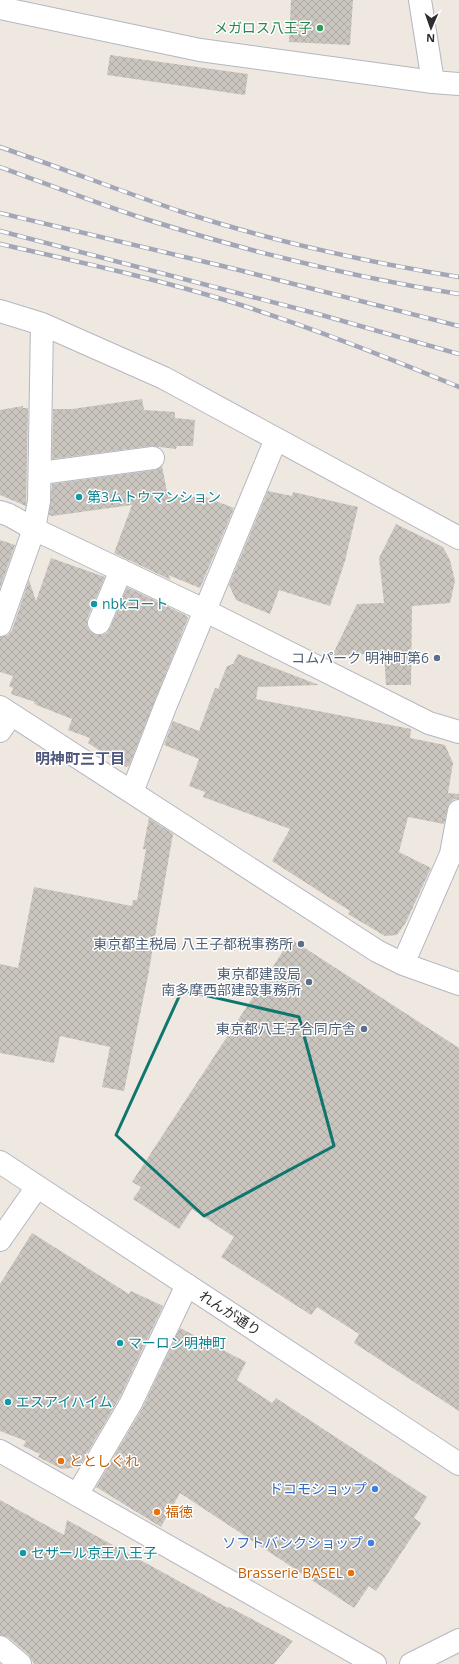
<svg xmlns="http://www.w3.org/2000/svg" width="459" height="1664" viewBox="0 0 459 1664" font-family="'Open Sans','Noto Sans JP',sans-serif">
<style>
.building{fill:url(#building-cross-hatch)}
.lines{fill:none;stroke-linecap:round;stroke-linejoin:round}
.minor-casing{stroke:#b4b7c0;stroke-width:24}
.minor{stroke:#fff;stroke-width:22}
.rail-casing{stroke:#a3a6b6;stroke-width:4.5}
.rail{stroke:#fff;stroke-width:3;stroke-dasharray:9;stroke-linecap:butt}
.marked{fill:none;stroke:#0f766e;stroke-width:3;stroke-linejoin:round}
.leisure-dot{fill:#2e9e5b;stroke:#fff;stroke-width:1.5}
.culture-dot{fill:#0f9aa8;stroke:#fff;stroke-width:1.5}
.service-dot{fill:#5c6f8a;stroke:#fff;stroke-width:1.5}
.food-dot{fill:#e8710a;stroke:#fff;stroke-width:1.5}
.shop-dot{fill:#3f7fe0;stroke:#fff;stroke-width:1.5}
.labels{text-anchor:middle;stroke-width:3;stroke-linejoin:round;paint-order:stroke}
.leisure-label{font-size:14px;fill:#27864d;stroke:#fff;text-anchor:end}
.culture-label{font-size:14px;fill:#0d838f;stroke:#fff;text-anchor:start}
.service-label{font-size:14px;fill:#4e5e75;stroke:#fff;text-anchor:end}
.street-label{font-size:14px;fill:#2d2d2d;stroke:#fff}
.food-label{font-size:14px;fill:#c56008;stroke:#fff;text-anchor:start}
.shop-label{font-size:14px;fill:#366cbe;stroke:#fff;text-anchor:end}
.neighbourhood-label{font-size:15px;font-weight:bold;fill:#4f567c;stroke:#fff}
</style>
<defs>
<pattern id="building-cross-hatch" width="8" height="8" patternUnits="userSpaceOnUse"><rect width="8" height="8" fill="#cac6bf"/><path d="M0 0l8 8M0 8l8-8" fill="none" stroke="#aeaaa4"/></pattern>
</defs>
<rect width="100%" height="100%" fill="#eee8e1"/>
<path class="building" d="M 291,0 L 353,0 L 350,45 L 289,42 Z
M 110,55 L 248,74 L 245,95 L 107,75 Z
M 142,399 L 144,410 L 175,412 L 175,418 L 195,420 L 193,446 L 177,446 L 176,449 L 151,446 L 52,459 L 53,409 L 72,409 Z
M 23,406 L 23,408 L 28,408 L 26,506 L 0,495 L 0,410 Z
M 162,466 L 168,497 L 205,497 L 234,508 L 200,588 L 168,575 L 171,580 L 114,553 L 132,505 L 52,516 L 49,515 L 52,484 L 155,470 Z
M 268,491 L 292,496 L 293,492 L 358,507 L 345,561 L 330,606 L 279,590 L 270,614 L 236,600 L 229,585 Z
M 396,524 L 443,547 L 450,560 L 455,581 L 450,603 L 412,606 L 411,685 L 386,685 L 384,653 L 332,656 L 357,604 L 384,603 L 379,558 Z
M 0,540 L 15,545 L 0,588 Z
M 51,558 L 105,577 L 87,619 L 87,625 L 89,630 L 94,634 L 101,635 L 107,633 L 110,628 L 127,587 L 187,616 L 188,618 L 129,766 L 125,767 L 88,743 L 90,738 L 68,730 L 72,719 L 34,704 L 35,702 L 11,694 L 13,688 L 9,686 L 13,676 L 0,672 L 0,637 L 8,635 L 12,630 L 29,580 L 36,601 Z
M 238,654 L 319,685 L 258,687 L 256,699 L 411,729 L 410,738 L 445,745 L 453,763 L 448,793 L 459,794 L 459,799 L 454,799 L 449,803 L 444,824 L 408,817 L 399,852 L 431,868 L 406,922 L 397,935 L 385,936 L 348,914 L 350,911 L 272,861 L 290,829 L 203,797 L 205,792 L 189,786 L 199,759 L 164,745 L 173,721 L 199,731 L 215,688 L 218,689 L 227,666 L 233,664 Z
M 149,818 L 173,834 L 148,976 L 124,1091 L 102,1087 L 110,1047 L 60,1036 L 54,1063 L 0,1053 L 0,964 L 18,968 L 34,887 L 132,906 L 133,900 L 137,900 L 146,849 L 143,849 Z
M 291,939 L 459,1048 L 459,1411 L 354,1343 L 359,1334 L 317,1307 L 311,1315 L 221,1257 L 234,1237 L 192,1209 L 179,1229 L 133,1199 L 141,1187 L 132,1182 Z
M 32,1233 L 129,1294 L 131,1291 L 163,1306 L 120,1397 L 79,1467 L 62,1469 L 38,1457 L 40,1454 L 23,1446 L 26,1441 L 0,1431 L 0,1284 Z
M 180,1328 L 246,1362 L 237,1380 L 272,1403 L 276,1398 L 427,1497 L 414,1518 L 421,1523 L 376,1591 L 369,1586 L 354,1608 L 180,1493 L 161,1527 L 96,1487 L 142,1409 Z
M 0,1500 L 64,1535 L 67,1520 L 228,1608 L 229,1607 L 293,1641 L 274,1664 L 34,1664 L 28,1654 L 8,1637 L 0,1635 Z"/>
<g class="lines">
<defs>
<path id="minor" d="M 420,0 L 433,82
M 0,8 L 200,50 L 433,82 L 459,84
M 0,311 L 42,324 L 164,378 L 459,538
M 41,473 L 153,458
M 0,512 L 9,515 L 34,529 L 204,610 L 429,723 L 459,732
M 99,623 L 121,570
M 0,625 L 34,529 L 39,501 L 42,324
M 0,707 L 377,951 L 403,964 L 459,984
M 0,731 L 11,715
M 132,792 L 165,707 L 276,439
M 403,964 L 451,854 L 459,811
M 0,1162 L 459,1464
M 0,1240 L 37,1187
M 0,1451 L 375,1664
M 77,1495 L 131,1403 L 187,1285
M 0,1647 L 20,1664
M 411,1664 L 459,1640"/>
</defs>
<use href="#minor" class="minor-casing"/>
<use href="#minor" class="minor"/>
<defs>
<path id="rail" d="M 0,147 C 61,168 121,191 182,212 C 272,241 366,262 459,277
M 0,167 C 47,184 94,202 142,218 C 246,251 352,277 459,294
M 0,213 L 235,269 L 459,326
M 0,231 L 318,314 L 459,354
M 0,244 C 80,262 162,280 241,305 C 315,329 387,357 459,387"/>
</defs>
<use href="#rail" class="rail-casing"/>
<use href="#rail" class="rail"/>
</g>
<path class="marked" d="M 182,990 L 299,1017 L 334,1146 L 204,1216 L 116,1135 Z"/>
<circle class="leisure-dot" cx="320" cy="28" r="4"/>
<g class="culture-dot">
<circle cx="79" cy="497" r="4"/>
<circle cx="94" cy="604" r="4"/>
<circle cx="120" cy="1343" r="4"/>
<circle cx="8" cy="1402" r="4"/>
<circle cx="23" cy="1553" r="4"/>
</g>
<g class="service-dot">
<circle cx="437" cy="658" r="4"/>
<circle cx="301" cy="944" r="4"/>
<circle cx="309" cy="982" r="4"/>
<circle cx="364" cy="1029" r="4"/>
</g>
<g class="food-dot">
<circle cx="61" cy="1461" r="4"/>
<circle cx="157" cy="1512" r="4"/>
<circle cx="351" cy="1573" r="4"/>
</g>
<g class="shop-dot">
<circle cx="375" cy="1489" r="4"/>
<circle cx="371" cy="1543" r="4"/>
</g>
<g class="labels">
<g class="leisure-label">
<text x="312" y="33">メガロス八王子</text>
</g>
<g class="culture-label">
<text x="87" y="502">第3ムトウマンション</text>
<text x="102" y="609">nbkコート</text>
<text x="128" y="1348">マーロン明神町</text>
<text x="16" y="1407">エスアイハイム</text>
<text x="31" y="1558">セザール京王八王子</text>
</g>
<g class="service-label">
<text x="429" y="663">コムパーク 明神町第6</text>
<text x="293" y="949">東京都主税局 八王子都税事務所</text>
<text x="301" y="979">東京都建設局<tspan x="301" dy="16">南多摩西部建設事務所</tspan></text>
<text x="356" y="1034">東京都八王子合同庁舎</text>
</g>
<g class="street-label">
<text transform="translate(230 1313) rotate(33)" y="5">れんが通り</text>
</g>
<g class="food-label">
<text x="69" y="1466">ととしぐれ</text>
<text x="165" y="1517">福徳</text>
<text x="343" y="1578" text-anchor="end">Brasserie BASEL</text>
</g>
<g class="shop-label">
<text x="367" y="1494">ドコモショップ</text>
<text x="363" y="1548">ソフトバンクショップ</text>
</g>
<g class="neighbourhood-label">
<text x="80" y="764">明神町三丁目</text>
</g>
</g>
<g transform="translate(431 28) rotate(182)" stroke="#ffffff" stroke-width="3" paint-order="stroke">
<path d="M0-3L7 15L0 10L-7 15Z" fill="#2d2d2d"/>
<text y="-6" font-size="11" font-weight="bold" text-anchor="middle" fill="#2d2d2d">N</text>
</g>
</svg>
